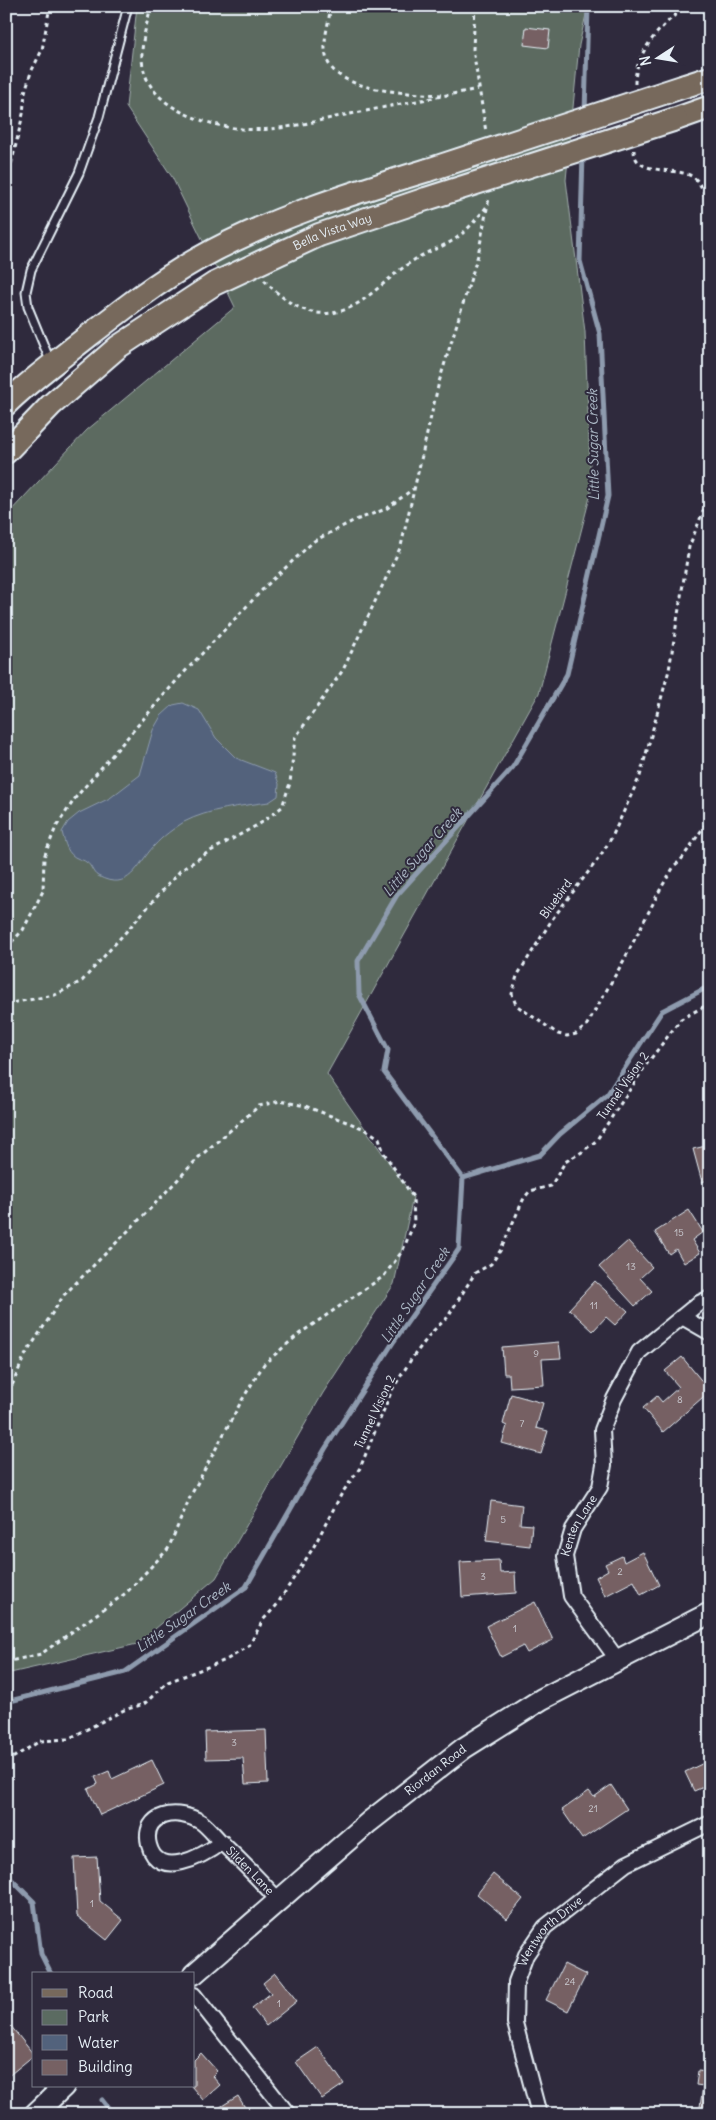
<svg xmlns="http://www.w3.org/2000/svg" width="716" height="2120" viewBox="0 0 716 2120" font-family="Delius,sans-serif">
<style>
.green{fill:#5b6b61;stroke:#a2aeac}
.water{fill:#52627c;stroke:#8e9bae}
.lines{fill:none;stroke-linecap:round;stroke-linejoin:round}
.stream{stroke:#8e9bae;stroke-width:5}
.building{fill:#766163;stroke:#e8f1f8}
.lane-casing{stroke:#e8f1f8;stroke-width:11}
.street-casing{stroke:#e8f1f8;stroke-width:18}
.secondary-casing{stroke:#e8f1f8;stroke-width:24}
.primary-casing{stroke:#e8f1f8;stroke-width:26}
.path{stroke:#e8f1f8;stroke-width:3;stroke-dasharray:4 4;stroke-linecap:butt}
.lane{stroke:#2f2a3d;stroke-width:7}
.street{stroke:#2f2a3d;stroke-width:14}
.secondary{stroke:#2f2a3d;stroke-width:20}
.primary{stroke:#77695c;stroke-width:22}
.primary-bridge-casing{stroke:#e8f1f8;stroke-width:26;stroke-linecap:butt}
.primary-bridge{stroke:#77695c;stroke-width:22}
.labels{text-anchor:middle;stroke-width:4;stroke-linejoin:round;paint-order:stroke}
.number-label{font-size:10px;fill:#cccdd3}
.street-label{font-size:12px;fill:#e8f1f8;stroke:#2f2a3d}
.water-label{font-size:14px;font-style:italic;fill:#acb8c6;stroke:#2f2a3d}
</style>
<rect width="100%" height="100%" fill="#2f2a3d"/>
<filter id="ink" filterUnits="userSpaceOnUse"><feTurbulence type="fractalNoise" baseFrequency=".02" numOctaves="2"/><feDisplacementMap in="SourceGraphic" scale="10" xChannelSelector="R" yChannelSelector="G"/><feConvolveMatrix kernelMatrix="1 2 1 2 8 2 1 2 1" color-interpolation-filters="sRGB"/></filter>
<g filter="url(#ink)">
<path class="green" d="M 137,6 L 588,6 L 579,45 L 566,180 L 585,332 L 591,493 L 539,693 L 327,1074 L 413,1197 L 394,1284 L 323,1393 L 216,1578 L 137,1644 L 6,1674 L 6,516 L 87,430 L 235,307 L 172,177 L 126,107 Z"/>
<path class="water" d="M 183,703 L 199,710 L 216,738 L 236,758 L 275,773 L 279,784 L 278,796 L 269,802 C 241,806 209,809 184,822 C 173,829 163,836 154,846 C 137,864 130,893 98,876 C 92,873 92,865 86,862 C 84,860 81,860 79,859 C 67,855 65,843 62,832 L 68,822 L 79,813 L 110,798 L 140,775 L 153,730 L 161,716 L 173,705 Z"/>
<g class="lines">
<path class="stream" d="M 585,113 L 588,6
M 584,143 L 584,124
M 463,1178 L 540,1155 L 560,1134 L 607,1095 L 662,1011 L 704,989 L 710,989
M 6,1702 L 125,1672 L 246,1587 L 325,1449 L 394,1341 L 459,1249 L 463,1178 L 384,1072 L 388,1050 L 359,994 L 358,961 L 397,895 L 513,767 L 567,674 L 608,496 L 600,334 L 580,261 L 583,154
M 6,1874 L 34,1902 L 41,1954 L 51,1974
M 102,2100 L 113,2114"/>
</g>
<path class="building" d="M 526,27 L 550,30 L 548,48 L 524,45 Z
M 710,1145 L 710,1179 L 702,1182 L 693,1149 Z
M 689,1210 L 703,1232 L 692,1240 L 700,1253 L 684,1263 L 676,1249 L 669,1254 L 655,1232 Z
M 628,1241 L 652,1267 L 640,1278 L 652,1291 L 635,1306 L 599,1267 Z
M 595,1281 L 628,1311 L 615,1325 L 606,1317 L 593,1331 L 569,1309 Z
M 559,1342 L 561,1358 L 542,1359 L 544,1385 L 510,1387 L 509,1374 L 504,1374 L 502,1347 Z
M 682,1357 L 710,1391 L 663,1432 L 643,1408 L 657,1396 L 662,1402 L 679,1387 L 665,1371 Z
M 511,1394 L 543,1403 L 536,1428 L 548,1431 L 541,1454 L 502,1443 L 507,1426 L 503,1424 Z
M 491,1501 L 522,1505 L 520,1524 L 532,1525 L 530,1546 L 486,1541 Z
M 643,1552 L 659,1585 L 641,1595 L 634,1581 L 605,1596 L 596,1577 L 608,1570 L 605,1564 L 622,1556 L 624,1562 Z
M 499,1560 L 500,1573 L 515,1572 L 516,1593 L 462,1597 L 460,1562 Z
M 535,1602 L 553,1640 L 527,1653 L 523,1646 L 501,1657 L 486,1626 Z
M 266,1730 L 268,1783 L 245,1784 L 243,1758 L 206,1759 L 205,1732 Z
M 710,1752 L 710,1789 L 708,1785 L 694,1791 L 685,1772 L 708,1761 L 705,1754 Z
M 152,1760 L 164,1785 L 100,1815 L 88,1789 L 98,1784 L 95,1777 L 109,1771 L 112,1779 Z
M 611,1785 L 627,1809 L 582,1839 L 562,1810 L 589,1791 L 594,1797 Z
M 97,1857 L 100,1901 L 123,1920 L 107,1940 L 77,1916 L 74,1858 Z
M 493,1874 L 523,1899 L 507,1919 L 477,1894 Z
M 564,1964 L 586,1975 L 568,2011 L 546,2000 Z
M 275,1973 L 297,2001 L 266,2026 L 252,2008 L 271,1993 L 263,1983 Z
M 6,2020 L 34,2055 L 6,2078 Z
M 318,2047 L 344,2084 L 322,2099 L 296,2062 Z
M 201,2053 L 217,2071 L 212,2076 L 220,2085 L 203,2100 L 191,2086 L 194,2086 L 194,2060 Z
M 708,2065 L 710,2066 L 710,2108 L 700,2107 L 703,2086 L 696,2085 L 698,2071 L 707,2072 Z
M 238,2096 L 249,2114 L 219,2114 L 217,2109 Z
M 375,2106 L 380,2114 L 364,2114 Z"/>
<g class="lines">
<defs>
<path id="lane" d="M 51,363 L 28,307 L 26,292 L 31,270 L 79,173 L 99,117 L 128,6"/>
<g id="street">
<path d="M 682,1317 L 710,1333"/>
<path id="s1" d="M 617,1659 L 571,1596 L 565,1556 L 573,1529 L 600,1487 L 604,1465 L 602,1430 L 614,1399 L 639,1352 L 699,1303 L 710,1298"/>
<path id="s2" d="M 222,1842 C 203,1856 158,1881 149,1845 C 141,1812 179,1808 201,1822 C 208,1827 214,1835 220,1841 C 240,1860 260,1880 279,1901"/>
<path d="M 194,1995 L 288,2114"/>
<path id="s3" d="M 539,2114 L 515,2023 L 516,1982 L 526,1955 L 545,1927 L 626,1864 L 710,1823"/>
</g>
<g id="secondary">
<path id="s4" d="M 194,1974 L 369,1822 L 464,1748 L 542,1699 L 710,1613"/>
<path d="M 35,2114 L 64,2086"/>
</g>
<g id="primary">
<path d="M 685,86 L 710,78"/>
<path d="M 676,119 L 710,107"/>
<path d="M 6,404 C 27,383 51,366 73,348 C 113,317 152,285 196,260 C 268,219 349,194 428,170"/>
<path id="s5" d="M 6,452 L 51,405 L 118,347 L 214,284 L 319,235 L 426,199"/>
</g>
</defs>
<use href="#lane" class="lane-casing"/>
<use href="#street" class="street-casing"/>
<use href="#secondary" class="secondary-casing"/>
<use href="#primary" class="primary-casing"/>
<path class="path" d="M 151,6 C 147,24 139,48 143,66 C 150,108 205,125 242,129 C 274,132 309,123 340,116 C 386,107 432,98 478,89
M 330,6 C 330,23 322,39 326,56 C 333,93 412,93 441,95
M 475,6 L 473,49 L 486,132
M 635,84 C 635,51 661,26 686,6
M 634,150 C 634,177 678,166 693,177 C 703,183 705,200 710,211
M 6,187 L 23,114 L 25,92 L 31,72 L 42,50 L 50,6
M 264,280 C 291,309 322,326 360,302 C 379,289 395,272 414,260 C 426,252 440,248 452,241 C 467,232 478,217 489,204
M 710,494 L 689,547 L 669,670 L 640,776 L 612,837 L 599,858 L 553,918 L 517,976 L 512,994 L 516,1005 L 558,1034 L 567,1036 L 576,1034 L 586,1026 L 624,960 L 661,888 L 675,865 L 681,860 L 710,818
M 6,948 L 23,930 L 43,891 L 44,857 L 56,827 L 76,797 L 177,680 L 265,587 L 314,541 L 353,521 L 386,509 L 413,489
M 6,1004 L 55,995 L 82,981 L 180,871 L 207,853 L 261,823 L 282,807 L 290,783 L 295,738 L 343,670 L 401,546 L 439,382 L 478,255 L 489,198
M 6,1400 L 24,1357 L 64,1295 L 150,1209 L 199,1157 L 259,1106 L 280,1101 L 305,1106 L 365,1129 L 379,1138 L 384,1153 L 413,1197 L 414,1223 L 403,1250 L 384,1276 L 299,1334 L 264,1364 L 242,1400 L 191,1495 L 168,1549 L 126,1593 L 41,1654 L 6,1662
M 6,1762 L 40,1741 L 68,1739 L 124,1710 L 144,1704 L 168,1682 L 226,1660 L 249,1646 L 263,1620 L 276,1606 L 313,1548 L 342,1493 L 360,1468 L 392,1390 L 412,1358 L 433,1331 L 447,1318 L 475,1273 L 491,1264 L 500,1251 L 524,1198 L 530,1191 L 551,1186 L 565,1162 L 582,1152 L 596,1141 L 646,1065 L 681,1019 L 703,1007 L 710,1010"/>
<use href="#lane" class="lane"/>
<use href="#street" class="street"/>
<use href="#secondary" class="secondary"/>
<use href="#primary" class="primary"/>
<defs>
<path id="primary-bridge" d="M 428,170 L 685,86
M 426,199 L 676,119"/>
</defs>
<use href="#primary-bridge" class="primary-bridge-casing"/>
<use href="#primary-bridge" class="primary-bridge"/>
</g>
</g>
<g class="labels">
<g class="number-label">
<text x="679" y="1236">15</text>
<text x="631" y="1270">13</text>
<text x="594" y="1309">11</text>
<text x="536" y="1357">9</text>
<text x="680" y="1403">8</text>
<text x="522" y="1427">7</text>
<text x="503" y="1523">5</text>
<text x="620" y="1575">2</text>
<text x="483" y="1580">3</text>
<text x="515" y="1632">1</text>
<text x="234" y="1746">3</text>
<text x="593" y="1812">21</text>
<text x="92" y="1907">1</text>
<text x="570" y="1985">24</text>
<text x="279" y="2007">1</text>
</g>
<g class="street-label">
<text dy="4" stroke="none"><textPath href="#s5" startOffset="398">Bella Vista Way</textPath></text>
<text transform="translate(556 899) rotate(-54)" y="4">Bluebird</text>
<text transform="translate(623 1086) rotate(-55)" y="4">Tunnel Vision 2</text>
<text transform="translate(375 1412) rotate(-65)" y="4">Tunnel Vision 2</text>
<text dy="4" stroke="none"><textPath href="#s1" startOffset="152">Kenten Lane</textPath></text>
<text dy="4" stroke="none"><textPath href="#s4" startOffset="316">Riordan Road</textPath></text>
<text dy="4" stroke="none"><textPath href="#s2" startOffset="232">Silden Lane</textPath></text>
<text dy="4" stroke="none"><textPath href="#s3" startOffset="198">Wentworth Drive</textPath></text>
</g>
<g class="water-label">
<text transform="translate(593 445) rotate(-91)" y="5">Little Sugar Creek</text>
<text transform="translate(422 852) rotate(-49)" y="5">Little Sugar Creek</text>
<text transform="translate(415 1295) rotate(-56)" y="5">Little Sugar Creek</text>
<text transform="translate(183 1617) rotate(-35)" y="5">Little Sugar Creek</text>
</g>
</g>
<rect width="716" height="2120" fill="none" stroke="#2f2a3d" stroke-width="25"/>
<rect x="12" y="12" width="691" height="2095" fill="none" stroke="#e8f1f8" stroke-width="2" filter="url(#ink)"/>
<rect x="32" y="1972" width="162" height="115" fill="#2f2a3d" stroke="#797a88"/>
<rect x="42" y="1989" width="25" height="8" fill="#77695c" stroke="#797a88"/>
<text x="78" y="1998" font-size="15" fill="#e8f1f8">Road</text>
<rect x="42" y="2010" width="25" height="15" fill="#5b6b61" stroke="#797a88"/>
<text x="78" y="2022" font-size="15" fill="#e8f1f8">Park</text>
<rect x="42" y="2035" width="25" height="15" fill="#52627c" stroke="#797a88"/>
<text x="78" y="2048" font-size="15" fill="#e8f1f8">Water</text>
<rect x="42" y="2060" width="25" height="15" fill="#766163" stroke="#797a88"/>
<text x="78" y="2072" font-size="15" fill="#e8f1f8">Building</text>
<g transform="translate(658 58) rotate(258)" stroke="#2f2a3d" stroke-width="4" paint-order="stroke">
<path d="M0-4L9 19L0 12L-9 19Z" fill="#e8f1f8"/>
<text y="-8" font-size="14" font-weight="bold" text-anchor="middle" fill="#e8f1f8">N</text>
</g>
</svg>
